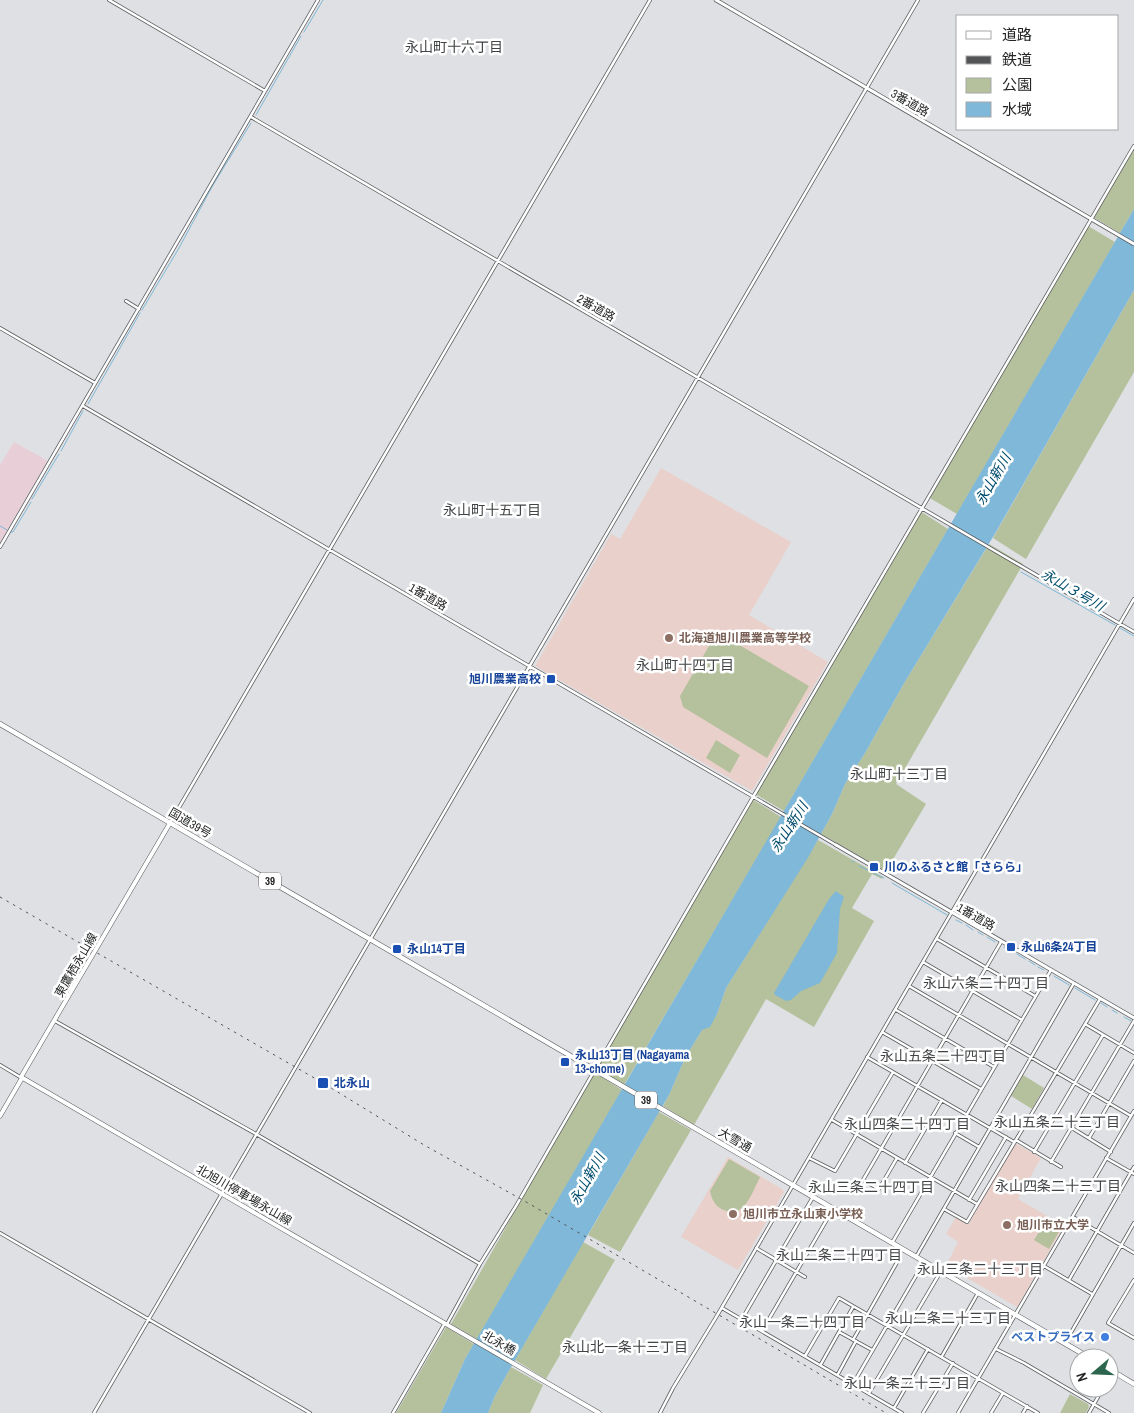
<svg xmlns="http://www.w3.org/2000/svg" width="1134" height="1413" viewBox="0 0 1134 1413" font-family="'Archivo Narrow','Noto Sans JP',sans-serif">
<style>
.industrial{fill:#e8cfd7}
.education{fill:#ead0cb}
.green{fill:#b4c19c}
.water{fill:#7fb8d8}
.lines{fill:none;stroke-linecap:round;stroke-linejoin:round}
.stream{stroke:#7fb8d8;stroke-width:1}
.minor-casing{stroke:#5a5c5e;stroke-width:4}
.tertiary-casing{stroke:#5a5c5e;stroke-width:4.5}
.secondary-casing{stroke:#5a5c5e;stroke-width:5}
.trunk-casing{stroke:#5a5c5e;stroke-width:5.5}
.minor{stroke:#fff;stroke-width:2.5}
.tertiary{stroke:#fff;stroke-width:3}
.secondary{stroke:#fff;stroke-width:4}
.trunk{stroke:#fff;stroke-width:4.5}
.rail{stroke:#535455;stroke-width:1;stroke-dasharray:2.5 5;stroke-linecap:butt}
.education-dot{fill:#8d6e63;stroke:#fff;stroke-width:2}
.transit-dot{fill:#1a4fb4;stroke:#fff;stroke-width:2}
.shop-dot{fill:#3f7fe0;stroke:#fff;stroke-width:2}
.labels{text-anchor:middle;stroke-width:5;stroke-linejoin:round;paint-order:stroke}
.shield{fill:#fff;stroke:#666667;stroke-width:1}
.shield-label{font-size:11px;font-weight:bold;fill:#242526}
.street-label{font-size:12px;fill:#242526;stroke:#fff}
.education-label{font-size:12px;font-weight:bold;fill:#785e54;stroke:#fff;text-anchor:start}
.transit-label{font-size:12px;font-weight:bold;fill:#164399;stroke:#fff;text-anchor:start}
.shop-label{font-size:12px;font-weight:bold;fill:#366cbe;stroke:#fff;text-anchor:end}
.neighbourhood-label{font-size:14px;fill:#414345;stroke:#fff}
.water-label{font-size:14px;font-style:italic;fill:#004c6c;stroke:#fff}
</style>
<rect width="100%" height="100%" fill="#dee0e3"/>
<path class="industrial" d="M 14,442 L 48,461 L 0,543 L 0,465 Z"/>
<path class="education" d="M 661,468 L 791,542 L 749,615 L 828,662 L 752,791 L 535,666 L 611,534 L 620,539 Z
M 1015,1143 L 1041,1158 L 1018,1199 L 1064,1226 L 1017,1307 L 946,1266 L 958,1242 L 946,1234 L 956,1217 L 968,1225 Z
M 728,1157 L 782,1189 L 784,1192 L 738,1270 L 681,1237 Z"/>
<path class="green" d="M 1134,146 L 1134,209 L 1120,233 L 1093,217 Z
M 1088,226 L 1115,242 L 957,514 L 928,497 Z
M 1134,290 L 1134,372 L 1026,559 L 993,538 Z
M 920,511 L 948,529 L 784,811 L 755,794 L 827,674 Z
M 989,544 L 1023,564 L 896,784 L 926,804 L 886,871 L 821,834 L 832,814 L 845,784 L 865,753 L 903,685 Z
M 719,633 L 809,686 L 767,758 L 683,707 L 680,696 L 713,639 L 716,639 Z
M 716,740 L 740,755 L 730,773 L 706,758 Z
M 752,799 L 781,817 L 624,1085 L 596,1068 Z
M 818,840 L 883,877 L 882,879 L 872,874 L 852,908 L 874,921 L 814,1027 L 766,999 L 694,1125 L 663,1106 L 669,1095 L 685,1058 L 702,1030 L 717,1014 L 726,988 Z
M 594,1072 L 622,1090 L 477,1339 L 451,1324 Z
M 1023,1075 L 1044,1088 L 1032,1109 L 1011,1096 Z
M 659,1112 L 691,1130 L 620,1252 L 588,1235 Z
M 729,1159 L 760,1177 C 755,1187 750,1201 742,1208 C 734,1215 719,1211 714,1202 C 712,1199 711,1195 710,1191 Z
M 1045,1222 L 1060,1230 L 1049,1249 L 1034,1240 Z
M 583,1242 L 615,1260 L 546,1379 L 515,1360 Z
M 446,1327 L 474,1344 L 465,1359 L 441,1413 L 396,1413 Z
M 511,1367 L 543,1385 L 530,1413 L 488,1413 L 495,1396 Z
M 1070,1394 L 1088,1404 L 1089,1407 L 1086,1413 L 1060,1413 Z"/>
<path class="water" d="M 1134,209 L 1134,290 L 996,532 L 903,685 L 865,753 L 845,784 L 832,814 L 809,856 L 726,988 L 717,1014 L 710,1027 L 702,1030 L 685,1058 L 669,1095 L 511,1367 L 495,1396 L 488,1413 L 441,1413 L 465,1359 Z
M 836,891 L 844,897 L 840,909 L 837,953 L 820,983 L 801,991 L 791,1000 L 786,1001 L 775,995 L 774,993 L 829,899 Z"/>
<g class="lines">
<path class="stream" d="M 304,32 L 323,0
M 256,115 L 301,36
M 142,310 L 179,248 L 213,185 L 251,123
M 88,404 L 140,313
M 61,451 L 83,411
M 32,499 L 59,454
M 0,526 L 7,530
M 11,532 L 13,532 L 31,502
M 1021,572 L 1115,625
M 1120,628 L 1134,636
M 852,861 L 854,862
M 859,866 L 884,878
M 892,883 L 947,915
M 956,920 L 962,923
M 966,925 L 973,930
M 978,932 L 983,935
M 987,937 L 995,942
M 1004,947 L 1008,949
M 1011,951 L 1013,952
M 1017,954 L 1025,959
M 1029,961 L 1035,965
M 1038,967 L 1044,970
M 1054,976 L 1069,985
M 1075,988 L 1095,1000
M 1101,1003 L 1107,1007
M 1112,1010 L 1117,1013
M 1124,1017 L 1131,1021"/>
<defs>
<path id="minor" d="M 109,0 L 265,91
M 251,117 L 1134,632
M 126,301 L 139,309
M 0,328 L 95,383
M 83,406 L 836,845
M 0,547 L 318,0
M 170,823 L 650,0
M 937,939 L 1035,996
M 923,962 L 1022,1020
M 909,986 L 1131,1116
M 896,1010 L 994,1067
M 55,1021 L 256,1134 L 480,1264
M 1085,1024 L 1134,1053
M 882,1032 L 981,1089
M 867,1057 L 1014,1142
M 0,1065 L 20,1077
M 832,1120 L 977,1204
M 1072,1128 L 1111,1152
M 955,1133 L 979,1147
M 1089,1138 L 1134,1061
M 1016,1140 L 1061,1167
M 1034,1152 L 1103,1035
M 809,1158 L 835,1171 L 893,1072
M 897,1158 L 879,1189 L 863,1180 L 1001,942
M 1106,1158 L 1134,1174
M 1051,1162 L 1134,1021
M 905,1163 L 942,1100
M 969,1200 L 1006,1137
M 944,1209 L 967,1222 L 1100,999
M 1073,1217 L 1134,1253
M 0,1233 L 310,1413
M 892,1243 L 1051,970
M 756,1248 L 805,1277
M 916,1257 L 1074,983
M 1044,1266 L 1092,1294
M 1069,1280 L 1134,1167
M 1134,1280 L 1108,1323 L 1134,1338
M 722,1308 L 902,1413
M 742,1319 L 813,1197
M 447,1324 L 480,1264 L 516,1206 L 753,797 L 1134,146
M 762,1331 L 833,1209
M 839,1332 L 872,1350
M 853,1340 L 900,1257
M 1065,1343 L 1134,1223
M 996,1349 L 1024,1363 L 1109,1413
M 805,1356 L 839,1298 L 1038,1413
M 942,1356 L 978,1293
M 821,1364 L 853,1307
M 838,1374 L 856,1341
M 1109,1378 L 1113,1372
M 853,1384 L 924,1262
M 869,1393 L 941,1271
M 894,1408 L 928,1349
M 94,1413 L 918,0
M 393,1413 L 445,1323
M 660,1413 L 673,1388 L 718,1314 L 1134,599
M 923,1413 L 953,1363
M 958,1413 L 1134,1111
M 991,1413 L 1003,1393
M 1023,1413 L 1027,1406
M 1089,1413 L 1103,1388"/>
<path id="tertiary" d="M 716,0 L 1134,244
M 836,845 L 1134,1018"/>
<path id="secondary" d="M 170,823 L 21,1077 L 599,1413
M 0,1116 L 22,1078"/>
<path id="trunk" d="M 0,724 L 1090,1358
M 1109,1369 L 1134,1384"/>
</defs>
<use href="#minor" class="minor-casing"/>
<use href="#tertiary" class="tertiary-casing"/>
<use href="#secondary" class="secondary-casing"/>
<use href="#trunk" class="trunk-casing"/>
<use href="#minor" class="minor"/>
<use href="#tertiary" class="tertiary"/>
<use href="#secondary" class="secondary"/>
<use href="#trunk" class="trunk"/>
<path class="rail" d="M 0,897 L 323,1083 L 424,1145 L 528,1203 L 886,1413"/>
</g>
<g class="education-dot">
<circle cx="669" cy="638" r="5"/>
<circle cx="733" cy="1214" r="5"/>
<circle cx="1007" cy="1225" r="5"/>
</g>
<g class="transit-dot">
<rect x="546" y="674" width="10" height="10" rx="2.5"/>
<rect x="869" y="862" width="10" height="10" rx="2.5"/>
<rect x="1006" y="942" width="10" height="10" rx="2.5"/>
<rect x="392" y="944" width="10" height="10" rx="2.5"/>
<rect x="560" y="1057" width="10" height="10" rx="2.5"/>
<rect x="317" y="1077" width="12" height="12" rx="2.5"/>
</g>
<circle class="shop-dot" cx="1105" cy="1337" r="5"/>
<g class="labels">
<g class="shield">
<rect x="259" y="872.5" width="22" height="17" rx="4"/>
<rect x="635" y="1091.5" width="22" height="17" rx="4"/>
</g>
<g class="shield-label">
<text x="270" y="885">39</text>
<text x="646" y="1104">39</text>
</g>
<g class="street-label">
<text transform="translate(910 103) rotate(30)" y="4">3番道路</text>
<text transform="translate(596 308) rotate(30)" y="4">2番道路</text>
<text transform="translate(428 597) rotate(30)" y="4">1番道路</text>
<text transform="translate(190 823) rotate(30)" y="4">国道39号</text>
<text transform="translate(976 917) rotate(30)" y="4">1番道路</text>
<text transform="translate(76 965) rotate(-60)" y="4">東鷹栖永山線</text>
<text transform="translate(735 1140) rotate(30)" y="4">大雪通</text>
<text transform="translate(244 1195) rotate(30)" y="4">北旭川停車場永山線</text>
<text transform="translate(499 1343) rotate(30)" y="4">北永橋</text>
</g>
<g class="education-label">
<text x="679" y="642">北海道旭川農業高等学校</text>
<text x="743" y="1218">旭川市立永山東小学校</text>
<text x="1017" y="1229">旭川市立大学</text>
</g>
<g class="transit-label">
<text x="541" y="683" text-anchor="end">旭川農業高校</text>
<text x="884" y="871">川のふるさと館「さらら」</text>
<text x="1021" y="951">永山6条24丁目</text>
<text x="407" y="953">永山14丁目</text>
<text x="575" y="1059">永山13丁目 (Nagayama<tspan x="575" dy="14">13-chome)</tspan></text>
<text x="334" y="1087">北永山</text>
</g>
<g class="shop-label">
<text x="1095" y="1341">ベストプライス</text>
</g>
<g class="neighbourhood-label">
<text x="454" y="52">永山町十六丁目</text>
<text x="492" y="515">永山町十五丁目</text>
<text x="685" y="670">永山町十四丁目</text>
<text x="899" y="779">永山町十三丁目</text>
<text x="986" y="988">永山六条二十四丁目</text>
<text x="943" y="1061">永山五条二十四丁目</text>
<text x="1057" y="1127">永山五条二十三丁目</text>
<text x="907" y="1129">永山四条二十四丁目</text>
<text x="1058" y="1191">永山四条二十三丁目</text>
<text x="871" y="1192">永山三条二十四丁目</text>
<text x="839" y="1260">永山二条二十四丁目</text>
<text x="980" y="1274">永山三条二十三丁目</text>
<text x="948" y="1323">永山二条二十三丁目</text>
<text x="802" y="1327">永山一条二十四丁目</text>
<text x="625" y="1352">永山北一条十三丁目</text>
<text x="907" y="1388">永山一条二十三丁目</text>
</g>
<g class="water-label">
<text transform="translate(993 479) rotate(-60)" y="5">永山新川</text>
<text transform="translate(1073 590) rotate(30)" y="5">永山３号川</text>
<text transform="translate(789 827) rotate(-57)" y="5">永山新川</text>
<text transform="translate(587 1179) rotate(-61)" y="5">永山新川</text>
</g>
</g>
<rect x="956" y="15" width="162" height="115" fill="#ffffff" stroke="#a7a8a8"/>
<rect x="966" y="31" width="25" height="8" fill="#ffffff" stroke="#a7a8a8"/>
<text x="1002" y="40" font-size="15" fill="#242526">道路</text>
<rect x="966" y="56" width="25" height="8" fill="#535455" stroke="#a7a8a8"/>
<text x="1002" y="65" font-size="15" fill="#242526">鉄道</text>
<rect x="966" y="78" width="25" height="15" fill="#b4c19c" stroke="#a7a8a8"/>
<text x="1002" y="90" font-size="15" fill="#242526">公園</text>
<rect x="966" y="102" width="25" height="15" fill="#7fb8d8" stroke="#a7a8a8"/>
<text x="1002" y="115" font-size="15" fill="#242526">水域</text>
<g transform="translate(1094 1373) rotate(251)"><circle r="24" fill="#ffffff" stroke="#a7a8a8"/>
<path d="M0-4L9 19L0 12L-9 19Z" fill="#2d664e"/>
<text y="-8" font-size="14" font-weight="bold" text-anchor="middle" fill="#242526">N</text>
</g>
</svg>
